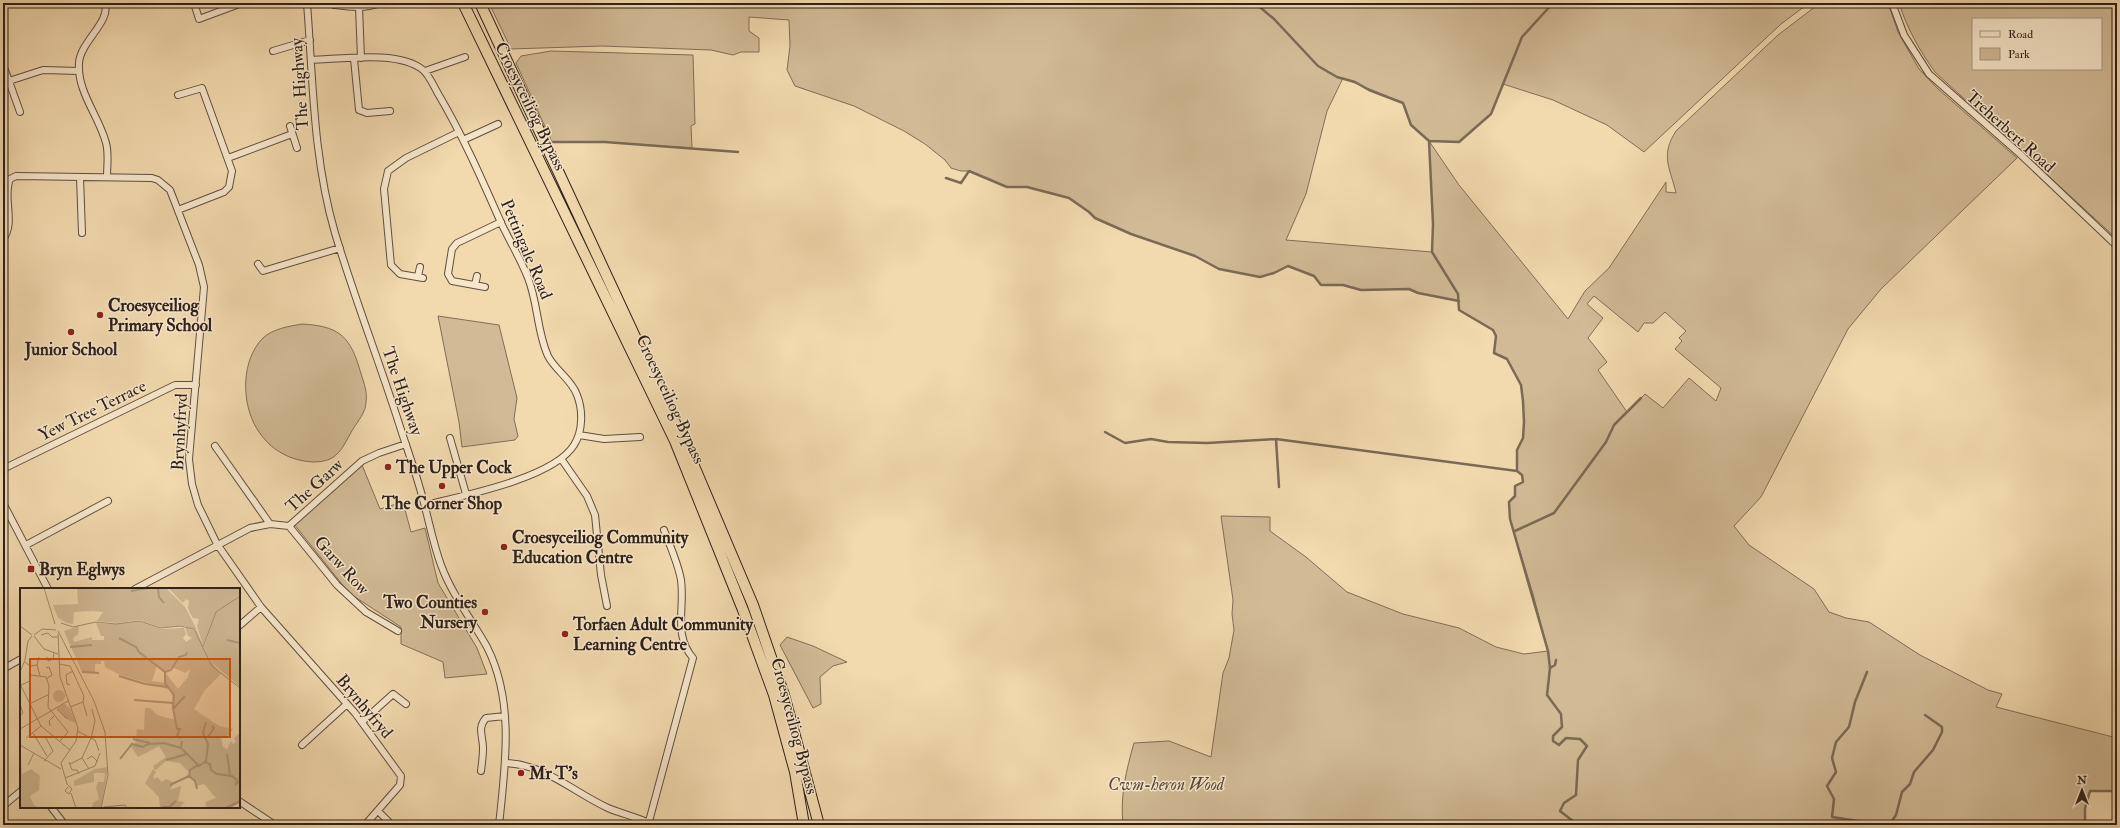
<svg xmlns="http://www.w3.org/2000/svg" width="2120" height="828" viewBox="0 0 2120 828" font-family="'IM FELL Double Pica',serif">
<style>
.green{fill:#d1ba95;stroke:#806e58;fill-rule:evenodd}
.lines{fill:none;stroke-linecap:round;stroke-linejoin:round}
.stream{stroke:#7b6a55;stroke-width:2.5}
.minor-casing{stroke:#5f4f3f;stroke-width:8}
.trunk-casing{stroke:#2e211a;stroke-width:12}
.minor{stroke:#f7e6ca;stroke-width:6}
.trunk{stroke:#f2d9ae;stroke-width:10}
.poi-dot{fill:#8f2418;stroke:#f7e6ca;stroke-width:1.5}
.labels{text-anchor:middle;stroke-width:3;stroke-linejoin:round;paint-order:stroke}
.street-label{font-size:17px;fill:#2e211a;stroke:#f7e6ca}
.poi-label{font-size:17px;font-weight:bold;fill:#2e211a;stroke:#f7e6ca;text-anchor:start}
.park-label{font-size:17px;font-style:italic;fill:#574739;stroke:#f7e6ca}
.inset-river{fill:none;stroke:#af9a7c;stroke-width:2}
.inset-road{fill:none;stroke:#a48f73;stroke-width:1}
.view{fill:#d5530d;fill-opacity:0.15;stroke:#d5530d;stroke-width:2}
.inset-edge{fill:none;stroke:#2e211a;stroke-width:2}
</style>
<rect width="100%" height="100%" fill="#f2d9ae"/>
<filter id="stains"><feTurbulence type="fractalNoise" baseFrequency=".005" numOctaves="4"/><feColorMatrix values="0 0 0 0 .2 0 0 0 0 .09 0 0 0 0 .02 0 0 0 .5 -.17"/></filter>
<radialGradient id="worn" r=".72"><stop offset=".6" stop-color="#630" stop-opacity="0"/><stop offset="1" stop-color="#630" stop-opacity=".3"/></radialGradient>
<path class="green" d="M 489,3 L 1809,3 L 1781,24 L 1644,152 L 1607,125 L 1553,100 L 1503,84 L 1491,114 L 1459,142 L 1429,141 L 1459,185 L 1568,319 L 1585,291 L 1609,268 L 1666,182 L 1666,192 L 1676,193 C 1670,167 1660,156 1676,131 L 1778,35 L 1820,3 L 1888,3 L 1898,32 L 1919,69 L 1937,88 L 2017,158 L 1881,289 L 1848,329 L 1761,497 L 1734,526 L 1749,545 L 1814,589 L 1829,612 L 1846,618 L 1869,622 L 1920,655 L 1988,690 L 2002,694 L 1996,707 L 2117,738 L 2117,791 L 2090,791 L 2085,808 L 2085,825 L 2054,825 L 2023,821 L 2022,825 L 1123,825 C 1120,796 1126,771 1134,743 L 1169,741 L 1211,757 L 1223,673 L 1229,658 L 1234,630 L 1232,614 L 1233,600 L 1221,516 L 1270,517 L 1270,531 L 1306,557 L 1347,592 L 1403,614 L 1459,628 L 1496,647 L 1524,654 L 1548,651 L 1533,594 L 1510,519 L 1509,502 L 1515,496 L 1515,486 L 1523,482 L 1522,475 L 1517,471 L 1517,450 L 1523,438 L 1524,422 L 1523,401 L 1521,385 L 1507,359 L 1494,353 L 1496,336 L 1493,330 L 1459,310 L 1458,301 L 1418,293 L 1409,289 L 1361,290 L 1343,285 L 1321,285 L 1314,276 L 1288,266 L 1274,273 L 1260,277 L 1219,269 L 1195,256 L 1131,234 L 1095,218 L 1089,212 L 1069,198 L 1027,187 L 1007,187 L 969,171 L 961,171 L 951,168 L 945,160 L 925,144 L 904,131 L 854,106 L 795,86 L 787,70 L 790,46 L 789,20 L 749,17 L 749,31 L 759,38 L 759,52 L 741,52 L 733,55 L 711,50 L 602,46 L 511,49 ZM 1343,78 L 1403,103 L 1411,125 L 1429,141 L 1433,224 L 1432,252 L 1286,240 L 1306,194 L 1327,111 ZM 1594,296 L 1638,332 L 1644,323 L 1653,323 L 1665,312 L 1686,331 L 1679,338 L 1682,341 L 1675,349 L 1721,388 L 1716,401 L 1689,378 L 1663,408 L 1645,394 L 1627,412 L 1598,370 L 1607,362 L 1588,338 L 1603,318 L 1587,304 Z
M 1899,3 L 2117,3 L 2117,239 L 1935,72 C 1919,50 1907,28 1899,3 ZM 1973,19 L 2101,19 L 2101,69 L 1973,69 Z
M 551,51 L 693,55 L 695,124 L 691,126 L 692,148 L 605,142 L 552,142 L 516,63 L 521,56 Z
M 438,316 L 499,325 L 517,398 L 514,419 L 518,436 L 515,440 L 462,447 L 459,422 Z
M 302,324 C 336,326 349,334 359,367 C 362,378 368,391 366,402 C 366,412 358,421 353,429 C 347,439 342,452 332,458 C 327,461 319,462 314,462 C 290,461 270,450 257,429 C 241,403 241,360 263,338 C 272,329 290,326 302,324 Z
M 362,465 L 380,509 L 403,502 L 411,532 L 425,528 L 438,583 L 477,648 L 487,674 L 445,678 L 443,662 L 401,644 L 401,627 L 349,593 L 294,524 Z
M 787,637 L 813,646 L 847,662 L 833,666 L 820,677 L 821,704 L 813,708 L 780,645 Z"/>
<g class="lines">
<path class="stream" d="M 1255,3 L 1274,19 L 1318,66 L 1337,77 L 1355,82 L 1369,90 L 1403,103 L 1411,125 L 1429,141 L 1433,224 L 1432,252 L 1458,294 L 1459,310 L 1493,330 L 1496,336 L 1494,353 L 1507,359 L 1521,385 L 1523,401 L 1524,422 L 1523,438 L 1517,450 L 1517,471 L 1522,475 L 1523,482 L 1515,486 L 1515,496 L 1509,502 L 1510,519 L 1548,651 L 1550,668 L 1547,695 L 1561,714 L 1562,727 L 1553,736 L 1553,741 L 1559,745 L 1566,738 L 1580,739 L 1587,746 L 1578,760 L 1576,795 L 1564,803 L 1560,811 L 1578,825
M 1429,141 L 1459,142 L 1491,114 L 1522,37 L 1553,3
M 552,142 L 605,142 L 738,152
M 946,178 L 961,183 L 969,171 L 1007,187 L 1027,187 L 1069,198 L 1089,212 L 1095,218 L 1131,234 L 1195,256 L 1219,269 L 1260,277 L 1274,273 L 1288,266 L 1314,276 L 1321,285 L 1343,285 L 1361,290 L 1409,289 L 1418,293 L 1459,301
M 1105,432 L 1125,443 L 1151,439 L 1168,442 L 1207,443 L 1276,439 L 1517,471
M 1276,439 L 1279,487
M 1515,531 L 1554,513 L 1606,442 L 1614,425 L 1641,398
M 1550,668 L 1555,665 L 1556,660
M 1859,825 L 1858,821 L 1832,817 L 1834,799 L 1827,786 L 1836,772 L 1832,758 L 1836,742 L 1849,727 L 1855,702 L 1867,672
M 1889,825 L 1896,815 L 1902,792 L 1910,784 L 1914,772 L 1933,750 L 1942,732 L 1942,727 L 1925,715
M 2085,825 L 2085,808 L 2090,791 L 2117,791"/>
<defs>
<path id="minor" d="M 105,3 C 111,22 80,42 79,63 C 77,92 99,116 106,143 C 109,153 107,166 107,177
M 194,3 L 199,19 L 242,3
M 307,3 C 313,80 313,158 335,233 C 355,300 381,366 402,433 C 410,457 419,482 425,507 C 430,526 434,546 441,565 C 452,595 472,620 487,647 C 515,702 505,767 499,825
M 1892,3 L 1904,35 L 1929,74 L 2020,154 L 2117,246
M 334,5 C 350,7 365,9 380,3
M 359,7 L 361,58
M 273,51 L 310,40
M 354,59 L 359,110 L 367,113 L 390,111
M 311,60 C 342,59 399,50 423,70 C 430,76 435,89 440,97 C 464,138 483,182 502,225 C 511,243 521,260 528,278 C 538,303 537,332 548,356 C 555,370 572,380 577,395 C 583,410 583,431 574,445 C 554,478 462,496 425,505
M 3,65 L 9,81 L 43,70 L 79,71
M 425,71 L 465,57
M 9,81 L 20,112
M 290,126 L 297,148
M 463,140 L 498,124
M 228,158 L 292,134
M 80,177 L 82,233
M 178,210 L 224,192 L 229,187 L 232,171 L 202,88 L 178,95
M 3,239 C 16,223 2,197 10,179 L 16,176 L 152,178 L 158,180 L 170,190 L 199,265 L 204,287 L 189,459 L 192,484 L 198,505 L 217,544 L 261,607 L 355,713 L 401,776 L 400,785 L 365,825
M 258,264 L 263,271 L 340,248
M 418,276 L 420,267
M 423,278 L 400,274 L 391,265 L 384,189 L 388,171 L 406,158 L 459,132
M 475,285 L 477,276
M 485,287 L 452,281 L 448,274 L 452,249 L 457,243 L 501,222
M 579,435 L 604,439 L 640,437
M 450,438 L 466,494
M 215,446 L 270,524
M 562,460 L 587,496 L 595,515 L 601,575 L 607,606
M 3,469 L 175,385 L 196,385
M 3,503 L 48,589
M 289,526 L 337,585 L 366,612 L 398,631
M 26,545 L 108,501
M 135,589 L 250,528 L 270,524 L 289,526 L 362,461 L 379,453 L 406,444
M 239,626 L 261,607
M 3,669 L 21,659
M 362,722 L 393,694 L 406,704
M 302,745 L 347,704
M 505,763 C 545,764 573,792 608,808 C 622,814 638,817 651,824
M 481,771 C 482,763 483,756 483,748 C 483,736 477,728 486,718 L 505,716
M 239,801 L 275,825
M 3,806 L 21,791
M 51,807 L 65,825
M 378,811 L 392,825
M 648,825 L 693,658 C 673,635 685,608 681,580 C 678,563 670,546 664,530"/>
<path id="trunk" d="M 463,3 L 675,441 L 743,610 L 774,695 L 795,772 L 804,825
M 480,3 L 683,440 L 753,605 L 784,695 L 819,825"/>
</defs>
<use href="#minor" class="minor-casing"/>
<use href="#trunk" class="trunk-casing"/>
<use href="#minor" class="minor"/>
<use href="#trunk" class="trunk"/>
</g>
<g class="poi-dot">
<circle cx="100" cy="315" r="4"/>
<circle cx="71" cy="332" r="4"/>
<circle cx="388" cy="467" r="4"/>
<circle cx="442" cy="486" r="4"/>
<circle cx="504" cy="547" r="4"/>
<rect x="27" y="565" width="8" height="8" rx="2"/>
<circle cx="485" cy="612" r="4"/>
<circle cx="565" cy="634" r="4"/>
<circle cx="521" cy="773" r="4"/>
</g>
<g class="labels">
<g class="street-label">
<text transform="translate(299 84) rotate(-94)" y="6">The Highway</text>
<text transform="translate(531 106) rotate(64)" y="6">Croesyceiliog Bypass</text>
<text transform="translate(2011 131) rotate(42)" y="6">Treherbert Road</text>
<text transform="translate(527 249) rotate(67)" y="6">Pettingale Road</text>
<text transform="translate(403 391) rotate(71)" y="6">The Highway</text>
<text transform="translate(671 399) rotate(65)" y="6">Croesyceiliog Bypass</text>
<text transform="translate(92 410) rotate(-26)" y="6">Yew Tree Terrace</text>
<text transform="translate(179 432) rotate(-87)" y="6">Brynhyfryd</text>
<text transform="translate(314 485) rotate(-42)" y="6">The Garw</text>
<text transform="translate(342 565) rotate(48)" y="6">Garw Row</text>
<text transform="translate(365 706) rotate(50)" y="6">Brynhyfryd</text>
<text transform="translate(795 726) rotate(75)" y="6">Croesyceiliog Bypass</text>
</g>
<g class="poi-label">
<text x="108" y="311">Croesyceiliog<tspan x="108" dy="20">Primary School</tspan></text>
<text x="71" y="355" text-anchor="middle">Junior School</text>
<text x="396" y="473">The Upper Cock</text>
<text x="442" y="509" text-anchor="middle">The Corner Shop</text>
<text x="512" y="543">Croesyceiliog Community<tspan x="512" dy="20">Education Centre</tspan></text>
<text x="39" y="575">Bryn Eglwys</text>
<text x="477" y="608" text-anchor="end">Two Counties<tspan x="477" dy="20">Nursery</tspan></text>
<text x="573" y="630">Torfaen Adult Community<tspan x="573" dy="20">Learning Centre</tspan></text>
<text x="529" y="779">Mr T's</text>
</g>
<g class="park-label">
<text x="1166" y="790">Cwm-heron Wood</text>
</g>
</g>
<g transform="translate(20 588)">
<rect width="220" height="220" fill="#f2d9ae"/>
<path d="M 57,0 L 146,0 L 165,19 L 177,42 L 164,38 L 142,40 L 120,32 L 97,35 L 77,33 L 83,24 L 72,23 L 54,24 L 53,36 L 47,35 L 38,30 L 33,17 L 58,16 ZM 148,0 L 220,0 L 220,7 L 209,13 L 220,8 L 219,98 L 190,73 L 184,59 L 191,39 L 183,58 L 177,38 L 179,31 L 173,30 L 170,25 L 168,20 L 169,13 L 166,11 L 163,15 ZM 119,33 L 141,41 L 164,40 L 166,46 L 163,50 L 166,54 L 172,50 L 168,48 L 165,39 L 177,43 L 187,68 L 181,71 L 187,68 L 201,86 L 185,102 L 174,121 L 199,138 L 213,141 L 207,149 L 201,149 L 203,159 L 207,161 L 211,153 L 213,156 L 216,154 L 214,150 L 220,145 L 220,215 L 211,220 L 187,220 L 185,214 L 196,210 L 184,196 L 177,198 L 174,191 L 169,188 L 170,185 L 160,175 L 146,173 L 136,182 L 134,181 L 133,178 L 146,169 L 139,158 L 118,169 L 111,158 L 115,157 L 117,141 L 124,142 L 125,120 L 130,120 L 137,127 L 156,132 L 151,102 L 100,87 L 85,79 L 84,73 L 81,73 L 81,76 L 75,76 L 75,85 L 62,84 L 44,43 L 59,38 L 58,46 L 53,50 L 54,54 L 72,49 L 72,52 L 84,52 L 84,48 L 81,48 L 76,35 L 95,36 ZM 137,78 L 145,84 L 145,95 L 132,93 ZM 152,79 L 165,85 L 170,81 L 168,89 L 158,101 L 145,84 ZM33 108a6 6 0 1 1 12 0a6 6 0 1 1-12 0ZM 44,115 L 50,121 L 56,135 L 48,132 L 37,120 ZM 0,164 L 2,186 L 11,181 L 20,188 L 19,202 L 10,208 L 14,217 L 19,220 L 0,220 ZM 88,179 L 81,220 L 72,220 L 73,215 L 79,211 L 76,199 L 78,194 L 84,194 L 85,185 L 74,185 L 74,194 L 54,198 L 54,193 L 75,181 ZM 133,181 L 136,184 L 133,189 L 135,191 L 137,189 L 142,194 L 146,191 L 154,195 L 150,202 L 161,198 L 158,213 L 165,214 L 160,219 L 140,219 L 139,209 L 125,195 Z" fill="#d1ba95" fill-rule="evenodd"/>
<path class="inset-river" d="M 138,0 L 139,9 L 144,15M 111,3 L 128,0M 99,50 L 116,59 L 119,64 L 145,84 L 145,95 L 154,107 L 153,120 L 157,141 L 160,141 L 157,148 L 161,150M 207,52 L 220,55M 50,59 L 72,57M 62,84 L 79,85M 145,84 L 151,82 L 159,69 L 166,67 L 167,64M 99,88 L 125,96 L 147,99M 114,112 L 153,115M 153,121 L 165,108M 188,149 L 194,140 L 192,138M 113,151 L 130,155M 162,153 L 161,160 L 179,178 L 185,174 L 190,176 L 191,182 L 197,186 L 212,188 L 217,192 L 216,196 L 220,193M 207,166 L 210,187M 100,171 L 112,156 L 123,159 L 128,156 L 144,155 L 161,160M 146,172 L 167,166M 186,174 L 188,156 L 183,145 L 186,134M 169,188 L 175,193 L 177,201M 150,197 L 169,188 L 170,182 L 178,177M 142,219 L 149,219 L 156,213M 206,220 L 220,213"/>
<path class="inset-road" d="M 24,0 L 35,36M 41,35 L 53,39 L 76,34 L 96,36 L 120,33 L 140,40 L 160,38 L 174,41 L 192,78 L 220,100M 0,38 L 12,47M 38,43 L 74,113 L 85,144 L 88,187 L 81,220M 38,46 L 40,89 L 58,140 L 56,153 L 41,175 L 47,196 L 52,201 L 49,206 L 45,203 L 48,199M 14,47 L 22,41 L 36,42M 21,47 L 28,45 L 32,49 L 38,49M 14,48 L 24,61 L 38,66M 183,59 L 196,24 L 220,8M 19,69 L 17,77 L 20,88M 27,69 L 28,73 L 33,71 L 34,65M 5,74 L 10,78 L 17,77M 39,76 L 50,78 L 64,108 L 63,114 L 50,119M 0,84 L 5,72 L 8,53 L 12,48M 26,91 L 32,87 L 29,79 L 26,80M 0,96 L 21,138 L 50,162M 1,97 L 10,93 L 11,87 L 26,89 L 29,98 L 28,119 L 48,144 L 40,153M 50,97 L 47,96 L 46,87 L 53,83M 63,114 L 67,128M 0,116 L 3,125 L 0,128M 9,116 L 28,107M 37,121 L 47,131M 30,138 L 29,133 L 34,128M 0,141 L 48,113M 57,143 L 75,152 L 79,163M 13,145 L 27,168M 6,150 L 21,138M 0,157 L 41,181M 62,170 L 69,181M 67,171 L 72,168 L 78,174M 24,173 L 33,163 L 26,150M 49,174 L 52,182 L 57,182 L 59,186M 50,176 L 62,170 L 71,150 L 75,133 L 72,121M 8,177 L 14,165M 45,190 L 75,178 L 80,165M 51,205 L 56,220M 84,219 L 105,217 L 107,220"/>
<path class="view" d="M 10,71 L 210,71 L 210,149 L 10,149 Z"/>
<rect width="220" height="220" class="inset-edge"/>
</g>
<rect width="2120" height="828" fill="none" stroke="#f2d9ae" stroke-width="16"/>
<rect x="4" y="4" width="2112" height="820" fill="none" stroke="#2e211a" stroke-width="2"/>
<rect x="8" y="8" width="2104" height="812" fill="none" stroke="#2e211a"/>
<rect x="1972" y="18" width="130" height="52" fill="#f7e6ca" stroke="#a79784"/>
<rect x="1980" y="31" width="20" height="6" fill="#f7e6ca" stroke="#a79784"/>
<text x="2008" y="38" font-size="12" fill="#2e211a">Road</text>
<rect x="1980" y="48" width="20" height="12" fill="#d1ba95" stroke="#a79784"/>
<text x="2008" y="58" font-size="12" fill="#2e211a">Park</text>
<g transform="translate(2082 790)" stroke="#f7e6ca" stroke-width="3" paint-order="stroke">
<path d="M0-3L7 15L0 10L-7 15Z" fill="#2e211a"/>
<text y="-6" font-size="11" font-weight="bold" text-anchor="middle" fill="#2e211a">N</text>
</g>
<rect width="100%" height="100%" filter="url(#stains)"/>
<rect width="100%" height="100%" fill="url(#worn)"/>
</svg>
